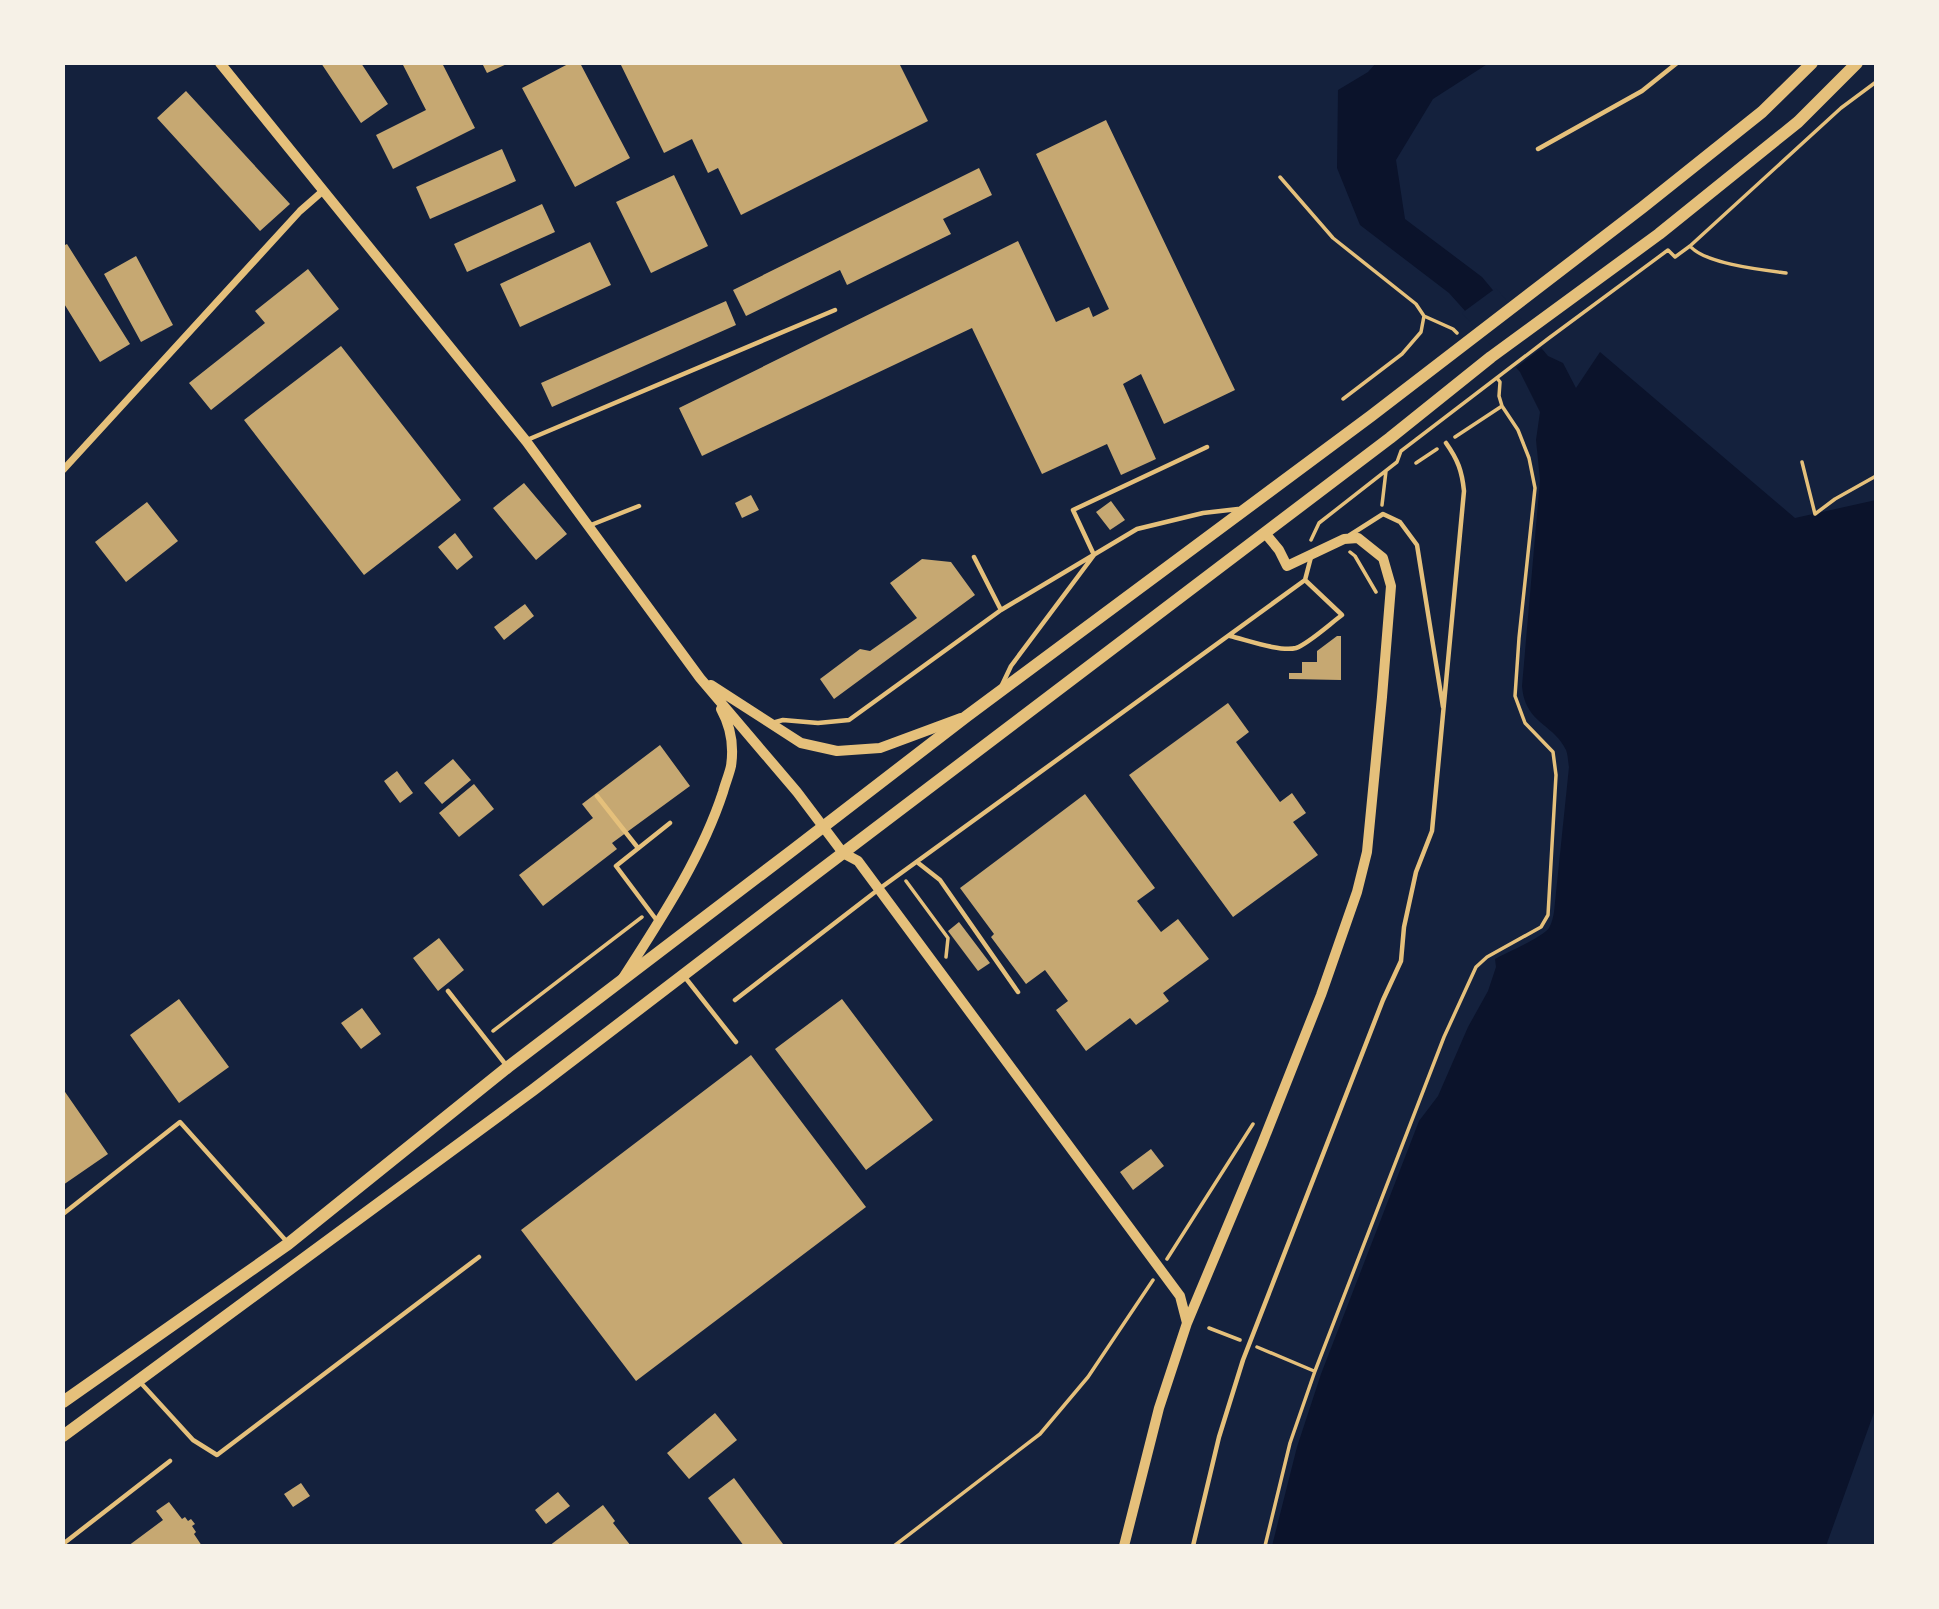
<svg xmlns="http://www.w3.org/2000/svg" width="1939" height="1609" viewBox="0 0 1939 1609" font-family="'PT Sans',sans-serif">
<style>
.water{fill:#0b132b}
.pier{fill:#14213d}
.building{fill:#c6a872}
.lines{fill:none;stroke-linecap:round;stroke-linejoin:round}
.path{stroke:#e5c07b;stroke-width:3.5}
.service{stroke:#e5c07b;stroke-width:4.5}
.minor{stroke:#e5c07b;stroke-width:7}
.tertiary{stroke:#e5c07b;stroke-width:10}
.primary{stroke:#e5c07b;stroke-width:12}
</style>
<rect width="100%" height="100%" fill="#14213d"/>
<path class="water" d="M 1376,63 L 1489,63 L 1433,99 L 1396,160 L 1405,219 L 1482,277 L 1548,356 L 1563,363 L 1576,388 L 1600,352 L 1795,518 L 1876,500 L 1876,1407 L 1826,1546 L 1272,1546 L 1297,1447 L 1321,1374 L 1419,1121 L 1438,1096 L 1468,1027 L 1488,991 L 1496,967 L 1495,959 C 1508,952 1541,938 1549,928 C 1552,923 1553,917 1554,912 L 1569,767 C 1568,762 1568,755 1566,750 C 1553,723 1525,724 1522,686 L 1540,480 L 1536,440 L 1540,412 L 1520,372 L 1449,293 L 1360,225 L 1337,168 L 1338,90 L 1368,72 Z"/>
<path class="pier" d="M 1496,288 L 1544,346 L 1513,370 L 1462,313 Z"/>
<path class="building" d="M 321,63 L 361,63 L 388,104 L 361,123 Z
M 402,63 L 442,63 L 475,128 L 393,169 L 376,135 L 426,110 Z
M 482,63 L 509,63 L 487,73 Z
M 570,63 L 580,63 L 630,158 L 575,187 L 522,88 Z
M 620,63 L 899,63 L 928,121 L 741,215 L 718,168 L 708,173 L 692,139 L 664,153 Z
M 186,91 L 290,204 L 260,231 L 157,118 Z
M 1106,120 L 1235,390 L 1164,424 L 1141,374 L 1123,384 L 1156,459 L 1121,475 L 1107,444 L 1042,474 L 972,328 L 702,456 L 679,408 L 1018,241 L 1056,322 L 1089,307 L 1093,317 L 1109,309 L 1036,154 Z
M 502,149 L 516,181 L 430,219 L 416,187 Z
M 979,168 L 992,195 L 943,219 L 951,234 L 847,285 L 840,270 L 746,316 L 733,290 Z
M 674,175 L 708,246 L 651,273 L 616,202 Z
M 542,204 L 555,232 L 467,272 L 454,244 Z
M 590,242 L 611,285 L 520,327 L 500,284 Z
M 67,244 L 130,344 L 100,362 L 63,302 L 63,246 Z
M 136,256 L 173,325 L 141,342 L 104,274 Z
M 308,269 L 339,309 L 211,410 L 189,383 L 265,323 L 255,311 Z
M 726,301 L 736,325 L 552,407 L 541,383 Z
M 341,346 L 461,500 L 364,575 L 244,420 Z
M 524,483 L 567,534 L 536,560 L 493,508 Z
M 751,495 L 759,510 L 742,518 L 735,503 Z
M 1111,501 L 1125,520 L 1110,530 L 1096,512 Z
M 147,502 L 178,541 L 126,582 L 95,542 Z
M 455,533 L 473,557 L 457,570 L 438,547 Z
M 922,559 L 951,562 L 975,595 L 834,699 L 820,679 L 860,649 L 870,651 L 917,618 L 890,583 Z
M 525,604 L 534,616 L 504,640 L 494,627 Z
M 1337,636 L 1341,636 L 1341,680 L 1289,679 L 1289,673 L 1302,673 L 1302,662 L 1317,662 L 1317,651 Z
M 1228,703 L 1249,732 L 1236,742 L 1280,802 L 1292,793 L 1306,813 L 1293,822 L 1318,855 L 1233,917 L 1129,775 Z
M 660,745 L 690,786 L 612,843 L 617,849 L 543,906 L 519,875 L 593,818 L 582,804 Z
M 453,759 L 471,780 L 442,804 L 424,783 Z
M 397,771 L 413,793 L 400,803 L 384,781 Z
M 474,784 L 494,809 L 459,837 L 439,813 Z
M 1085,794 L 1155,888 L 1137,901 L 1161,932 L 1178,919 L 1209,959 L 1163,993 L 1169,1001 L 1136,1025 L 1130,1018 L 1086,1051 L 1056,1010 L 1068,1001 L 1045,970 L 1026,984 L 991,937 L 994,934 L 960,888 Z
M 959,922 L 990,963 L 978,971 L 948,931 Z
M 439,938 L 464,970 L 438,991 L 413,958 Z
M 179,999 L 229,1067 L 179,1103 L 130,1035 Z
M 842,999 L 933,1120 L 866,1170 L 775,1049 Z
M 362,1008 L 381,1034 L 361,1049 L 341,1023 Z
M 751,1055 L 866,1207 L 636,1381 L 521,1230 Z
M 63,1089 L 108,1154 L 63,1185 Z
M 1151,1149 L 1164,1166 L 1133,1190 L 1120,1172 Z
M 715,1413 L 737,1440 L 689,1479 L 667,1453 Z
M 734,1478 L 783,1544 L 780,1546 L 744,1546 L 708,1498 Z
M 301,1483 L 310,1496 L 293,1507 L 284,1494 Z
M 558,1492 L 570,1506 L 546,1524 L 535,1510 Z
M 169,1502 L 182,1519 L 185,1517 L 188,1521 L 191,1519 L 195,1524 L 192,1526 L 196,1532 L 194,1534 L 202,1546 L 128,1546 L 163,1520 L 156,1511 Z
M 603,1505 L 615,1521 L 613,1523 L 631,1546 L 549,1546 Z"/>
<g class="lines">
<path class="path" d="M 1280,177 L 1333,238 L 1416,304 L 1424,316 L 1421,332 L 1402,354 L 1343,399
M 1690,246 C 1705,264 1763,270 1786,273
M 1424,316 L 1453,329 L 1457,333
M 1497,378 L 1500,382 L 1499,396 L 1502,406
M 1802,462 L 1815,514 L 1835,499 L 1876,476
M 1416,463 L 1437,449
M 1382,505 L 1386,471
M 1311,540 L 1319,523 L 1397,462 L 1401,451 L 1549,338 L 1668,250 L 1675,257 L 1690,246 L 1841,108 L 1876,82
M 1350,552 L 1355,556 L 1376,592
M 906,881 L 948,938 L 946,957
M 493,1031 L 642,917
M 1167,1259 L 1253,1124
M 1209,1328 L 1240,1340
M 1257,1347 L 1314,1371
M 894,1546 L 1040,1434 L 1088,1377 L 1153,1280
M 1265,1546 L 1290,1443 L 1315,1371 L 1444,1037 L 1476,967 L 1487,957 L 1541,927 L 1548,915 L 1556,775 L 1553,752 L 1525,723 L 1515,696 L 1519,638 L 1535,488 L 1529,458 L 1518,430 L 1502,406 L 1455,437"/>
<path class="service" d="M 1538,149 L 1642,91 L 1677,63
M 527,440 L 835,310
M 591,525 L 639,506
M 1350,535 L 1383,514 L 1400,522 L 1417,545 L 1443,707
M 974,557 L 1001,610
M 1230,636 C 1247,640 1280,652 1296,648 C 1308,644 1331,623 1342,615 L 1305,580
M 1002,685 L 1011,666 L 1094,555 L 1073,510 L 1207,447
M 772,723 L 783,720 L 818,723 L 849,720 L 1001,610 L 1137,529 L 1203,513 L 1238,509
M 597,796 L 638,848
M 917,862 L 940,880 L 1018,992
M 658,922 L 616,866 L 670,823
M 684,976 L 736,1042
M 448,991 L 506,1065
M 735,1000 L 879,889 L 1305,580 L 1311,557
M 63,1214 L 180,1122 L 288,1243
M 140,1382 L 193,1440 L 217,1455 L 479,1257
M 63,1544 L 170,1461
M 1193,1546 L 1219,1437 L 1243,1360 L 1383,1000 L 1401,961 L 1404,927 L 1416,872 L 1432,831 L 1464,491 C 1462,471 1458,460 1446,443"/>
<path class="minor" d="M 63,470 L 300,211 L 324,190"/>
<path class="tertiary" d="M 220,63 L 526,441 L 700,678 L 797,792 L 843,853 L 858,861 L 1180,1296 L 1187,1323
M 711,685 L 801,743 L 837,751 L 880,748 L 961,718
M 623,978 C 660,920 701,859 723,792 C 725,784 729,775 731,766 C 734,746 731,727 721,709
M 1124,1546 L 1159,1408 L 1187,1323 L 1262,1144 L 1321,995 L 1357,892 L 1367,852 L 1382,697 L 1391,586 L 1383,558 L 1358,538 L 1344,539 L 1287,566 L 1279,550 L 1265,533"/>
<path class="primary" d="M 63,1402 L 288,1244 L 508,1067 L 793,850 L 967,716 L 1371,416 L 1643,207 L 1762,112 L 1812,63
M 63,1436 L 533,1090 L 814,875 L 1390,438 L 1491,357 L 1659,234 L 1798,122 L 1857,63"/>
</g>
<rect width="1939" height="1609" fill="none" stroke="#f6f1e7" stroke-width="130"/>
</svg>
